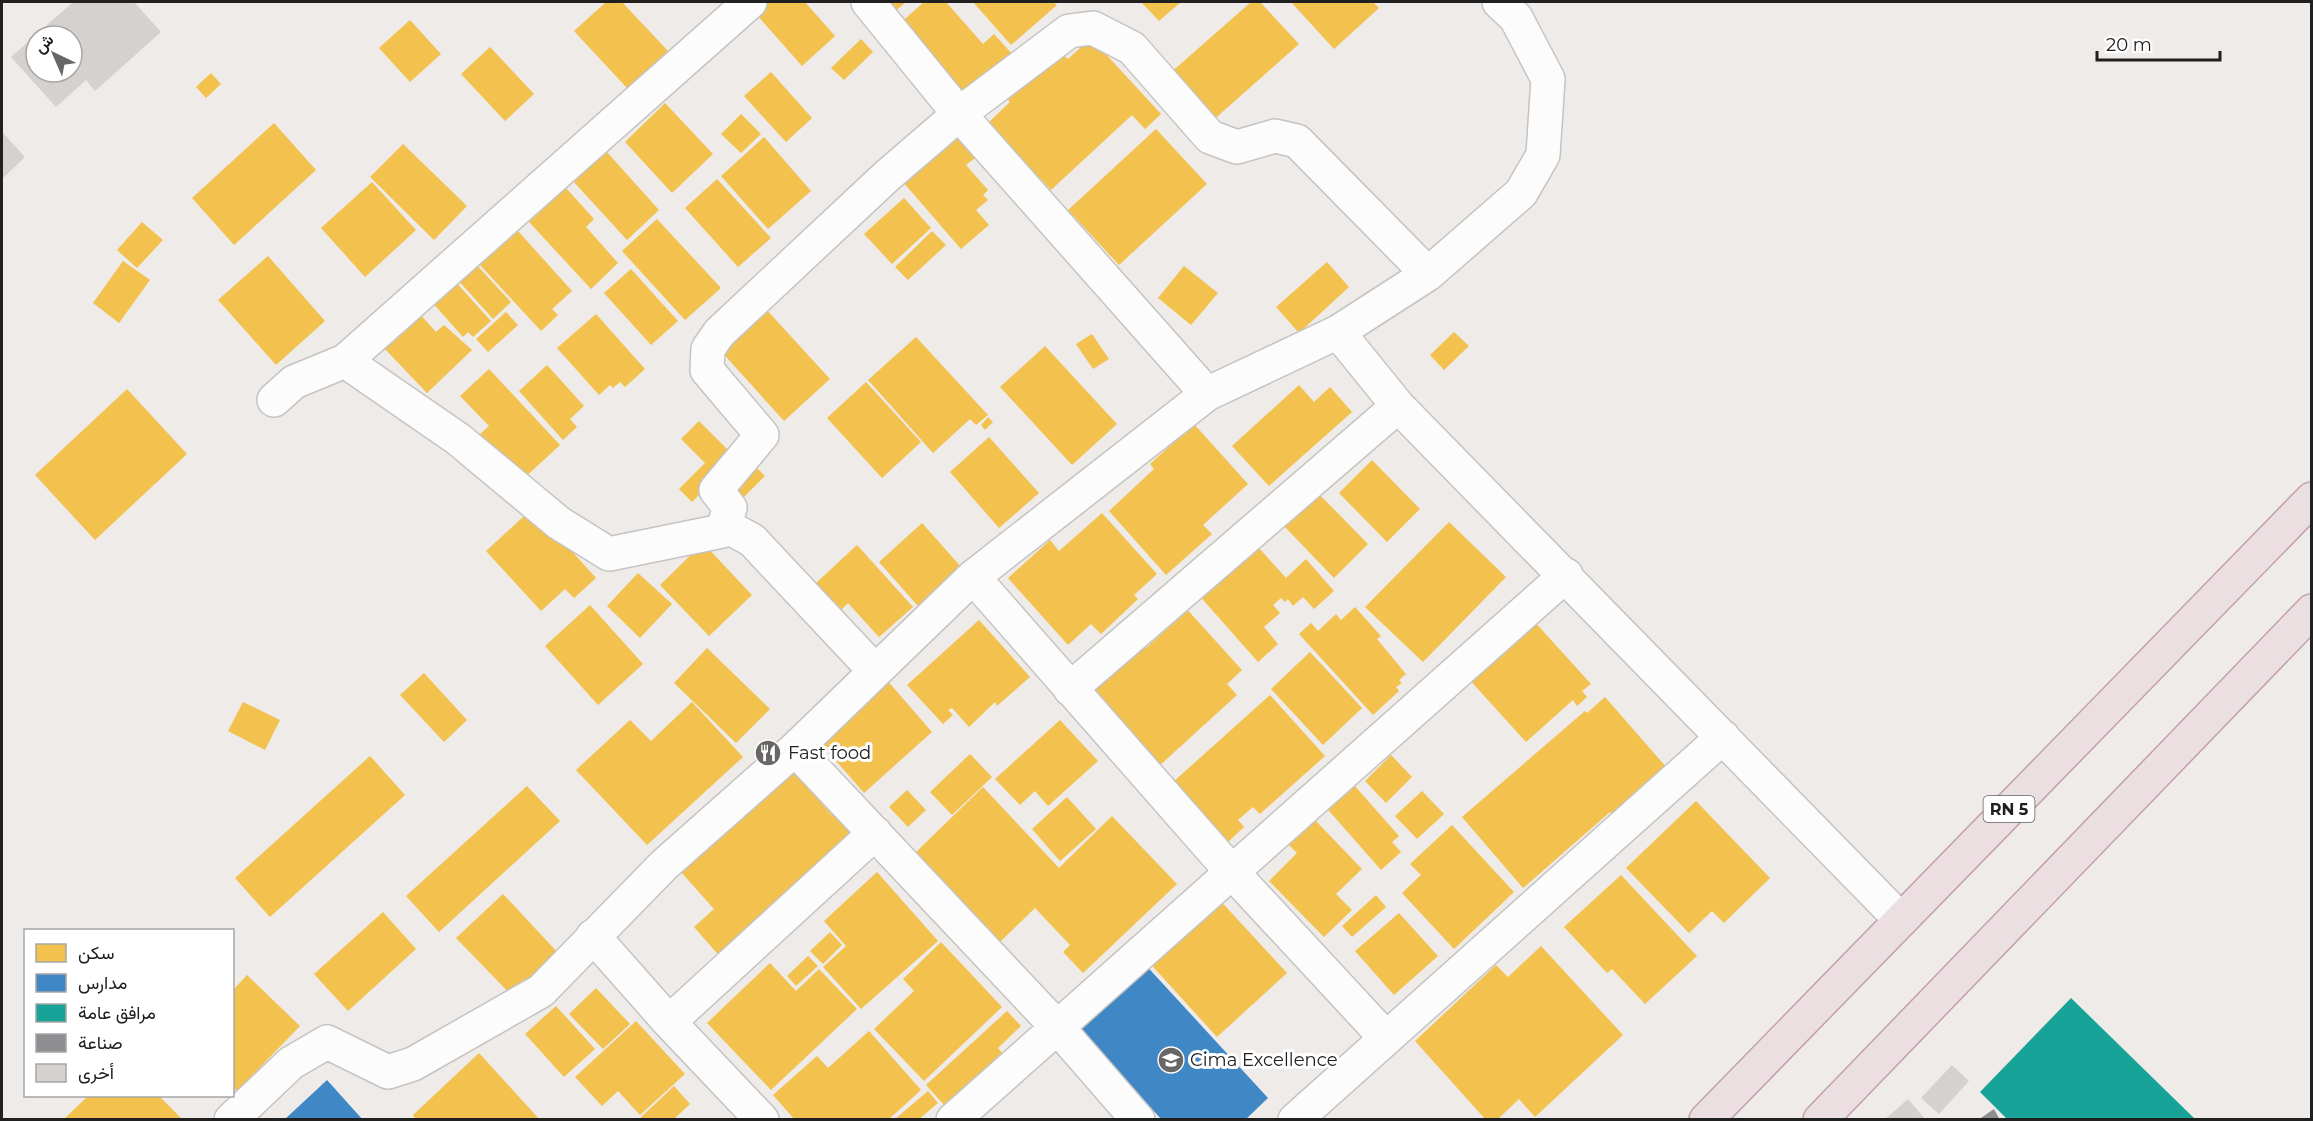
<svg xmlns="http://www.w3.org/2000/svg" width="2313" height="1121" viewBox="0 0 2313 1121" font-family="Montserrat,Vazirmatn,sans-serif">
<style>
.homes{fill:#f2c14e}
.schools{fill:#3f88c5}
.public{fill:#17a398}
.industry{fill:#8d8d92}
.building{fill:#d5d1cf;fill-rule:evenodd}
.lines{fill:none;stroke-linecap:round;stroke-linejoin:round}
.street-casing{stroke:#c5c4c3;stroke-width:36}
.highway-casing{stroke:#c49fad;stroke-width:36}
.street{stroke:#fcfcfc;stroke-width:33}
.highway{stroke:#ebdfe2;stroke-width:33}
.labels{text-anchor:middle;stroke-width:6;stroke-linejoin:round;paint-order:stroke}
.shield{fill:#fff;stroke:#636363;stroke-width:1.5}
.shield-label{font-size:16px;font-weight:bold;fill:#202020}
.poi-label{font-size:18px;fill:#202020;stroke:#fff;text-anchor:start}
</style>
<rect width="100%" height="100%" fill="#eeebe8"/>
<path class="homes" d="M 606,2 L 622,2 L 668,51 L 627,88 L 574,31 Z
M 770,2 L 805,2 L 835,36 L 802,66 L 756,14 Z
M 885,2 L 906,2 L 894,12 Z
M 924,2 L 946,2 L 983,44 L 994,34 L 1013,55 L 964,99 L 898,25 Z
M 973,2 L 1053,2 L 1057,5 L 1011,45 Z
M 1141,2 L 1181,2 L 1159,21 Z
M 1251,2 L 1260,2 L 1299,44 L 1210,123 L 1168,75 Z
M 1291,2 L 1373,2 L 1379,8 L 1334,49 Z
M 410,20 L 441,54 L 410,82 L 379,48 Z
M 1091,38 L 1161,114 L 1145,129 L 1132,115 L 1051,190 L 988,123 L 1010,102 L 1008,100 L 1061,52 L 1068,59 Z
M 861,39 L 873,52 L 844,80 L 831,68 Z
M 490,47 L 534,94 L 505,121 L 461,74 Z
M 771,72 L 812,118 L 786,142 L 744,96 Z
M 211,73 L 221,84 L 206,98 L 196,87 Z
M 665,103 L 713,154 L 672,193 L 625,142 Z
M 741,114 L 761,134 L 741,153 L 721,134 Z
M 274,123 L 316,170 L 234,245 L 192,198 Z
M 951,129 L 975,158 L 966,165 L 988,190 L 983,195 L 988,200 L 976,210 L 989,225 L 961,249 L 897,175 Z
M 1156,129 L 1207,184 L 1119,265 L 1068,210 Z
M 764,137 L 811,191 L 768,229 L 721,176 Z
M 403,144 L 467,206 L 434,240 L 370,177 Z
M 606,151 L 659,210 L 627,240 L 573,181 Z
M 717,179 L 771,238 L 738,267 L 685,208 Z
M 372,182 L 416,230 L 365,277 L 321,228 Z
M 566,188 L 594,219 L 586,227 L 618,263 L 591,289 L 529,222 Z
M 904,198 L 931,228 L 892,264 L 864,234 Z
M 657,219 L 721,288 L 685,320 L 622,251 Z
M 142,222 L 163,240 L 137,268 L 117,250 Z
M 518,231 L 572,291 L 552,309 L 558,315 L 541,331 L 480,265 Z
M 932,231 L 946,245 L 908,280 L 895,267 Z
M 268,256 L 325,321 L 276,365 L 218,300 Z
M 123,261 L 150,280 L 119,323 L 93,303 Z
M 474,262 L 511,302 L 493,319 L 457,279 Z
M 1327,262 L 1349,287 L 1299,333 L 1276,307 Z
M 1184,266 L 1218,293 L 1191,325 L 1158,298 Z
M 631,269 L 678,321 L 651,345 L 604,293 Z
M 453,279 L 491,321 L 473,337 L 468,332 L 463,337 L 430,300 Z
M 764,307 L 830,379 L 784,421 L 719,349 Z
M 506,312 L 518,325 L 488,352 L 476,339 Z
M 419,313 L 436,332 L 444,325 L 472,350 L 427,393 L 383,347 Z
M 596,314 L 645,369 L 625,387 L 620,382 L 613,388 L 610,385 L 599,395 L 557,348 Z
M 1454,332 L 1469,346 L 1444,370 L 1430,355 Z
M 1092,334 L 1109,359 L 1093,369 L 1076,344 Z
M 916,337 L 988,415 L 976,425 L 970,419 L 933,453 L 868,380 Z
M 1045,346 L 1117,424 L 1072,465 L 1000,387 Z
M 547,365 L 584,406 L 570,419 L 577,427 L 563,440 L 519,391 Z
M 489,369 L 560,445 L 520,482 L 478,436 L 489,426 L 460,396 Z
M 866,382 L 921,442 L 882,478 L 827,418 Z
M 1299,385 L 1314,402 L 1330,387 L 1352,412 L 1269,486 L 1232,446 Z
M 127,389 L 187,454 L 95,540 L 35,475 Z
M 988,417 L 993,422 L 985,430 L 981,425 Z
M 699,421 L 736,458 L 692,502 L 679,489 L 705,463 L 681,439 Z
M 1194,424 L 1248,484 L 1203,525 L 1212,534 L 1166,575 L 1109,511 L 1154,469 L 1150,464 Z
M 989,437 L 1039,493 L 999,528 L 950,472 Z
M 1372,460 L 1420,509 L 1387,542 L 1339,493 Z
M 750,461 L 765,476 L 739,502 L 724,487 Z
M 1316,491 L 1368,544 L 1334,578 L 1282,524 Z
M 533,508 L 596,578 L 574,598 L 565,589 L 541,611 L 486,551 Z
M 1102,513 L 1157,574 L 1134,595 L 1138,599 L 1101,634 L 1091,624 L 1068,645 L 1008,578 L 1050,540 L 1059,551 Z
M 1449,522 L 1506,577 L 1423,662 L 1365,607 Z
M 922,523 L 962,568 L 918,606 L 879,562 Z
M 703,543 L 752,595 L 709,636 L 660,585 Z
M 857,545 L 913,607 L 879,637 L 848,603 L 841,610 L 816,583 Z
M 1259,548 L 1286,578 L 1306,559 L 1334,591 L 1314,609 L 1303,597 L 1293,606 L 1288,599 L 1285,602 L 1281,598 L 1273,605 L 1280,613 L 1264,627 L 1278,644 L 1258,662 L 1197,593 Z
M 638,573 L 672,604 L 640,638 L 607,606 Z
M 590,605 L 643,664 L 598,705 L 545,646 Z
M 1183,605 L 1242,670 L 1227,684 L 1237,695 L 1158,767 L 1089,690 L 1141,642 L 1146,648 L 1170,626 L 1166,621 Z
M 1355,607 L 1381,636 L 1377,639 L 1406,674 L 1399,680 L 1402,683 L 1396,687 L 1399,691 L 1373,715 L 1299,634 L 1311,623 L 1318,631 L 1336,614 L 1341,620 Z
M 1532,619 L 1591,684 L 1582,691 L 1587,697 L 1577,706 L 1573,700 L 1526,742 L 1467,677 Z
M 979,620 L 1030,677 L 997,706 L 995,702 L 969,727 L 952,708 L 948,710 L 953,715 L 943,724 L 907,685 Z
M 707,648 L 770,709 L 736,743 L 674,683 Z
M 1310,652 L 1362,708 L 1323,745 L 1271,689 Z
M 424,673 L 467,720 L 444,742 L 400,695 Z
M 885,678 L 932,732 L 864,793 L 817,739 Z
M 1270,695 L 1325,756 L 1260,814 L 1253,807 L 1238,820 L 1244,827 L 1227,843 L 1172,783 Z
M 1605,697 L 1667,768 L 1612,815 L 1610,812 L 1523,888 L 1462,817 L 1585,711 L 1587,713 Z
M 243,702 L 280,720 L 265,750 L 228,731 Z
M 692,702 L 743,757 L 647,845 L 576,770 L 630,720 L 651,741 Z
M 1060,720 L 1098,761 L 1048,806 L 1035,791 L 1020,805 L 995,779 Z
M 970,754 L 992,777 L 952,815 L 930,792 Z
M 1391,755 L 1412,777 L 1386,803 L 1365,781 Z
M 370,756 L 405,795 L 270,917 L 235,878 Z
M 792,770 L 832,815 L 836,812 L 859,838 L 723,960 L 694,927 L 714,909 L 680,871 Z
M 1354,785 L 1399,836 L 1392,842 L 1401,852 L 1381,870 L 1323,804 Z
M 527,786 L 560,821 L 439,932 L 406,896 Z
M 983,787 L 1059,868 L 1112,816 L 1177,884 L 1083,973 L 1063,952 L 1070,945 L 1035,908 L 1000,942 L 915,853 Z
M 907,790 L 926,810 L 908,827 L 889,807 Z
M 1422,791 L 1444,814 L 1417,839 L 1395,816 Z
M 1067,797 L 1096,829 L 1060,861 L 1032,829 Z
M 1696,801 L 1770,878 L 1724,923 L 1712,911 L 1689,933 L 1626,868 Z
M 1314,819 L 1362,869 L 1336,894 L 1352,910 L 1324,937 L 1269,881 L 1297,853 L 1288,844 Z
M 1452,825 L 1514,892 L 1454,949 L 1402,893 L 1421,875 L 1410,864 Z
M 877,872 L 938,941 L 861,1009 L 823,967 L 846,946 L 824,921 Z
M 1621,875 L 1697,956 L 1645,1004 L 1612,969 L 1607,973 L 1564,927 Z
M 503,894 L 560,955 L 514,998 L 456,938 Z
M 1215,895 L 1287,973 L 1217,1037 L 1145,958 Z
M 1376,895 L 1386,907 L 1352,937 L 1342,926 Z
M 383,912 L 416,949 L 348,1011 L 314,974 Z
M 1399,913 L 1438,956 L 1394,995 L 1355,951 Z
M 830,932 L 842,945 L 823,964 L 810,951 Z
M 941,942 L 1002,1007 L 924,1081 L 874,1029 L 914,991 L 903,979 Z
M 1541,946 L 1623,1035 L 1535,1117 L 1519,1099 L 1497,1120 L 1486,1120 L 1415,1041 L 1496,965 L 1508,977 Z
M 808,956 L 818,966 L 796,986 L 787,976 Z
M 770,963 L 796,991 L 819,969 L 857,1009 L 771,1090 L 707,1023 Z
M 247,975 L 300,1026 L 237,1091 L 232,1086 L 232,985 L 235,988 Z
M 596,988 L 630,1024 L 603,1049 L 569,1014 Z
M 556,1006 L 595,1049 L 564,1077 L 525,1034 Z
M 1007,1011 L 1021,1026 L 998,1048 L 1003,1054 L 946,1107 L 926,1085 Z
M 636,1021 L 685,1074 L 640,1115 L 618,1091 L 602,1106 L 575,1077 Z
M 869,1031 L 921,1090 L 888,1120 L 795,1120 L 773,1095 L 817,1056 L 828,1068 Z
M 479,1053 L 540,1120 L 416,1120 L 413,1115 Z
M 674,1086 L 690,1104 L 673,1120 L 638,1120 Z
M 928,1091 L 938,1103 L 918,1120 L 894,1120 Z
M 88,1096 L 159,1096 L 183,1120 L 63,1120 Z"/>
<path class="schools" d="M 1141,960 L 1268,1098 L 1245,1120 L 1162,1120 L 1073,1023 Z
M 327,1080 L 363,1120 L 284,1120 Z"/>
<path class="public" d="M 2071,998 L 2196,1120 L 2008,1120 L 1980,1092 Z"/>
<path class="industry" d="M 1994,1109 L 2000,1120 L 1978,1120 Z"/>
<path class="building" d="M 73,2 L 134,2 L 161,32 L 95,91 L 86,80 L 56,107 L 11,57 ZM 36,36 L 72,36 L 72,72 L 36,72 Z
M 2,132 L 25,157 L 2,179 Z
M 1952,1065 L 1969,1081 L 1939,1114 L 1921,1098 Z
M 1908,1099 L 1926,1120 L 1884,1120 Z"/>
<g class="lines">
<defs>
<path id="street" d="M 868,2 L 959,114 L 1207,394
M 1338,332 L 1398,406 L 1901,920
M 345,361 L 750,2
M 274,400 L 294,382 L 345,361 L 458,439 L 559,523 L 609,554 L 722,531 L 728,527 L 752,540 L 875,671
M 722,531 L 730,508 L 716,490 L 762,435 L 707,370 L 708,349 L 719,333 L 888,175 L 959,114 L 1069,31 L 1093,28 L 1132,48 L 1210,137 L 1237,147 L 1275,136 L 1297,141 L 1428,274
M 973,577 L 1231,871 L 1385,1037
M 1070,689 L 1398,406
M 795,749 L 1058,1028 L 1138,1120
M 593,936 L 669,1022 L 762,1120
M 669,1022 L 875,833
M 231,1120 L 291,1063 L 327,1042 L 388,1072 L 413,1064 L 541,991 L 664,865 L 795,749 L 973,577 L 1207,394 L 1338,332 L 1428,274 L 1521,193 L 1543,155 L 1548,79 L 1516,18 L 1499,2
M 953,1120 L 1566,575
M 1295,1120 L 1723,737"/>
<path id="highway" d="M 1706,1120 L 2312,499
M 1820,1120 L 2312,611"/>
</defs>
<use href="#street" class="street-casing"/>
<use href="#highway" class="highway-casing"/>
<use href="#street" class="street"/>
<use href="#highway" class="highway"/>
</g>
<defs>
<symbol id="restaurant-disc" viewBox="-11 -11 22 22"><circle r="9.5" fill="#686766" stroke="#fff"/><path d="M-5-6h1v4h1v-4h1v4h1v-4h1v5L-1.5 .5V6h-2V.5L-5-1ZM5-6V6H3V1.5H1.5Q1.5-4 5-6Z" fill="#fff"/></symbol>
<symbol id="university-disc" viewBox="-11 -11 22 22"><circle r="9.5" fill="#686766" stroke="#fff"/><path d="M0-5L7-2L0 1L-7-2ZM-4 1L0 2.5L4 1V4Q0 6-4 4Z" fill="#fff"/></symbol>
</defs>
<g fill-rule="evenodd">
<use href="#restaurant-disc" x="753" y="738" width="30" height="30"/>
<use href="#university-disc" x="1156" y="1045" width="30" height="30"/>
</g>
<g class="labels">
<rect class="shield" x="1983.5" y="796" width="51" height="26" rx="4.5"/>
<g class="shield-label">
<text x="2009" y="815">RN 5</text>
</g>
<g class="poi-label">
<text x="788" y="759">Fast food</text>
<text x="1190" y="1066">Cima Excellence</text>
</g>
</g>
<rect width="2313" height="1121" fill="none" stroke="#202020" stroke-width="6"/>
<rect x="24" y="929" width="210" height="168" fill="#ffffff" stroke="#a6a6a6" stroke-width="1.5"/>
<rect x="36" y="944" width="30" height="18" fill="#f2c14e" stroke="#a6a6a6" stroke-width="1.5"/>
<text x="78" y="959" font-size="18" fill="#202020">سكن</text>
<rect x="36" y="974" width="30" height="18" fill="#3f88c5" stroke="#a6a6a6" stroke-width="1.5"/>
<text x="78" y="989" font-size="18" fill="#202020">مدارس</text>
<rect x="36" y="1004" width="30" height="18" fill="#17a398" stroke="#a6a6a6" stroke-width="1.5"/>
<text x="78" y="1019" font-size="18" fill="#202020">مرافق عامة</text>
<rect x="36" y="1034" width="30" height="18" fill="#8d8d92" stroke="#a6a6a6" stroke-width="1.5"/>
<text x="78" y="1049" font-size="18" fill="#202020">صناعة</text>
<rect x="36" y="1064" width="30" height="18" fill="#d5d1cf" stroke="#a6a6a6" stroke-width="1.5"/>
<text x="78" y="1079" font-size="18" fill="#202020">أخرى</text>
<g transform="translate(54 54) rotate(316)"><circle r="28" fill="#ffffff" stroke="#a6a6a6" stroke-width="1.5"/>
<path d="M0-4.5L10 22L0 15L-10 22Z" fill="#686766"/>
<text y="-9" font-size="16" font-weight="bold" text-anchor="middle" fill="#202020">ش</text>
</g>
<path d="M2097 51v9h123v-9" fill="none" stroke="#202020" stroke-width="3"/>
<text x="2106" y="51" font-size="18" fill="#202020" stroke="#ffffff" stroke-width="4.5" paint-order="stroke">20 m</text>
</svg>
